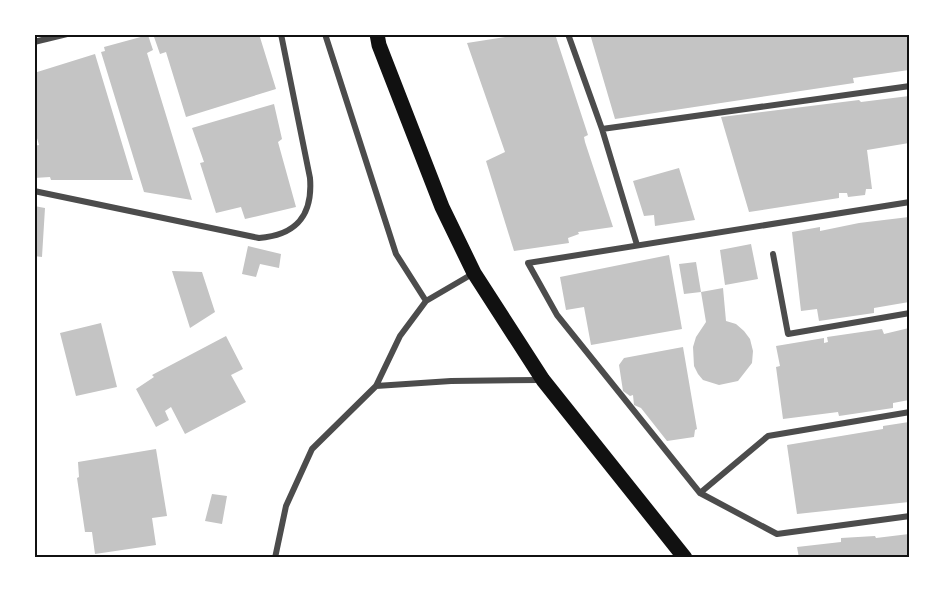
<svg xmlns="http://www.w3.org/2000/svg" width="944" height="592" viewBox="0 0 944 592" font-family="'Titillium Web',sans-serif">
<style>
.building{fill:#c4c4c4}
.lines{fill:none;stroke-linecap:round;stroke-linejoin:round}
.minor{stroke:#4c4c4c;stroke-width:6}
.primary{stroke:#111;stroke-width:15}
.neatline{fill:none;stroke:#111;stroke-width:2}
</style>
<rect width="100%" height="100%" fill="#fff"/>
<path class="building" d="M 153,34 L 259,34 L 276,89 L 186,117 L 166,52 L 160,54 Z
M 524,34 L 555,34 L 588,135 L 584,137 L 585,142 L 613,227 L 578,232 L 579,234 L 568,238 L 569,243 L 514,251 L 486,161 L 505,152 L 467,43 Z
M 590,34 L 909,34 L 909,70 L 853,78 L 854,83 L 615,119 Z
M 148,35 L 153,50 L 147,53 L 192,200 L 144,192 L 101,52 L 105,51 L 104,47 Z
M 95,54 L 133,180 L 51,180 L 50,177 L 34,178 L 34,146 L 39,145 L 34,128 L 34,73 Z
M 909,96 L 909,143 L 867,150 L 872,189 L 866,189 L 865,195 L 848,197 L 847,193 L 839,193 L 839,198 L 749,212 L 721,117 L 859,100 L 861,102 Z
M 274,104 L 282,139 L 278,142 L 296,207 L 245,219 L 241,207 L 216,213 L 200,163 L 204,162 L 192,128 Z
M 679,168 L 695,220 L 655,226 L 654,215 L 644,216 L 633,181 Z
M 34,206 L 45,208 L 42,257 L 34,256 Z
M 909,217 L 909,302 L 874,308 L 874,313 L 819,321 L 817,309 L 801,311 L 792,232 L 820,227 L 820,231 L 859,223 Z
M 751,244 L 758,279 L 725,285 L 720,250 Z
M 248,246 L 281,254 L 279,268 L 260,264 L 256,277 L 242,274 Z
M 669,255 L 682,329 L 591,345 L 584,307 L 566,310 L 560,277 Z
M 696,262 L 701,292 L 684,294 L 679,264 Z
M 172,271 L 202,272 L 215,312 L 190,328 Z
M 723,288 L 726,321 L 736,324 L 744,331 L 750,339 L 753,351 L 752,363 L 738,381 L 719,385 L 703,380 L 698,374 L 694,366 L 693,347 L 696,337 L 706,322 L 701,292 Z
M 101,323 L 117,387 L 76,396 L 60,333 Z
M 909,328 L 909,400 L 893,403 L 893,408 L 839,416 L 838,412 L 783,419 L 776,367 L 780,366 L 776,346 L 824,338 L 824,343 L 828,342 L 827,337 L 882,329 L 884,334 Z
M 226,336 L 243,369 L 231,375 L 246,402 L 185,434 L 171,407 L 165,411 L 169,420 L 156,427 L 136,389 L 154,377 L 152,375 Z
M 683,347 L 697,429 L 695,430 L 694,437 L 667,441 L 641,408 L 634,405 L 633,395 L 630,396 L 623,391 L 619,365 L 624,358 Z
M 909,422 L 909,502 L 797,514 L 787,445 L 883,429 L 883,426 Z
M 156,449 L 167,516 L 152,518 L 156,545 L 95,554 L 92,532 L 85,532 L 77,478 L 79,477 L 78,462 Z
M 212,494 L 227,496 L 222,524 L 205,521 Z
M 909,534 L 909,558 L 799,558 L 797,547 L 841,542 L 841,538 L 875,536 L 876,538 Z"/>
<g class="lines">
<path class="minor" d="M 325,34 L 396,254 L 426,301
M 568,34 L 602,129 L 637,245
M 34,42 L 67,34
M 602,129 L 910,86
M 34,191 L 259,238 C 296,235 313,216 310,178 L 281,34
M 910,202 L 528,263 L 557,315 L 700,493 L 777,534 L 910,516
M 773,254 L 788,334 L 910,313
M 376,386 L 451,381 L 540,380
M 700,493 L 768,436 L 910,412
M 275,558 L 286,506 L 312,449 L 376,386 L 400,336 L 426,301 L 474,273"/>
<path class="primary" d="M 377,34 L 379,45 L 442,207 L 474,273 L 543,380 L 685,558"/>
</g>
<rect width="944" height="592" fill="none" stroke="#ffffff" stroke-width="72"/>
<rect x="36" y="36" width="872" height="520" class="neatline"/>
</svg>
